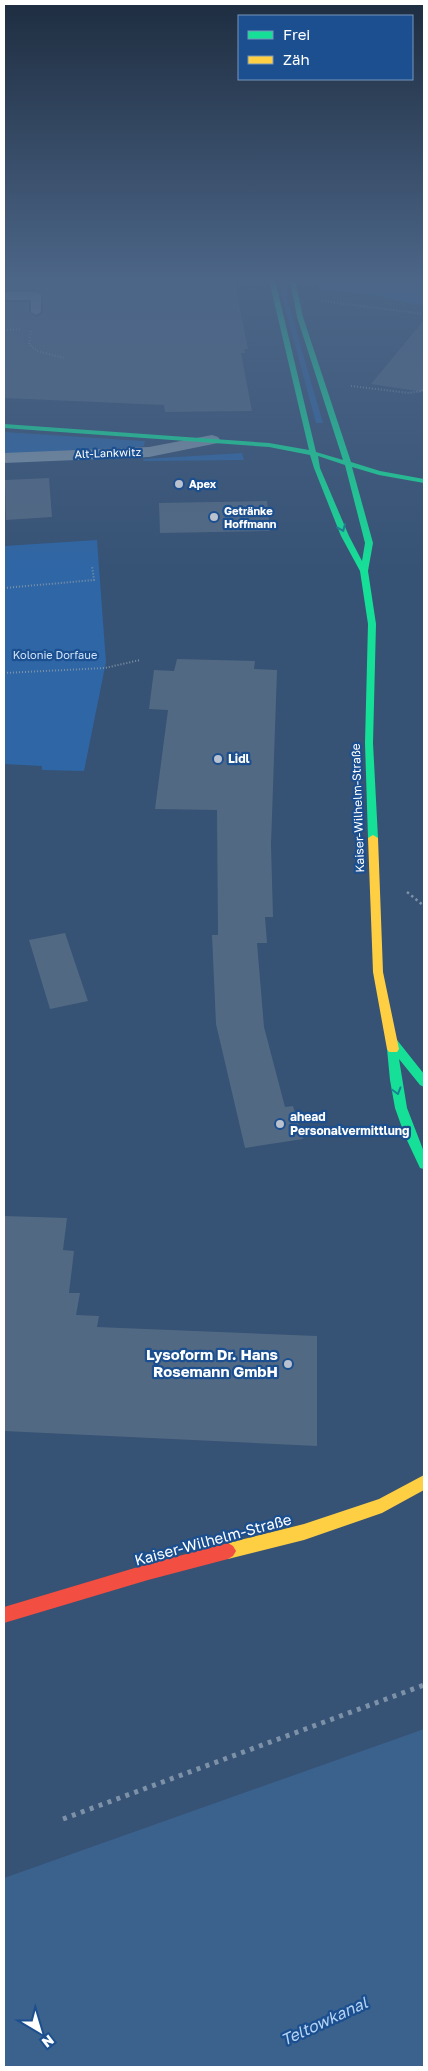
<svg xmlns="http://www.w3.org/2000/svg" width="428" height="2071" viewBox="0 0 428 2071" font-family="'Golos Text',sans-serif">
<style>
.green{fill:#2f66a5}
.water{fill:#3b618d}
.building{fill:#526984}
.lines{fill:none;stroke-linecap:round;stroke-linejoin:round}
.path-far2{stroke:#7d92a8;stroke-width:2;stroke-dasharray:1 2;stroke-linecap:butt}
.path-far1{stroke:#7d92a8;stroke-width:2.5;stroke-dasharray:2.5 3;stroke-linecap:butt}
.path{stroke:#7d92a8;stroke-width:5;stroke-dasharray:4 5.5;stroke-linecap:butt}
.lane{fill:#7d92a8;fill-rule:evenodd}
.street{fill:#7d92a8;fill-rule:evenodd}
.fast{fill:#16e098;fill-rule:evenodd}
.slow{fill:#ffcf43;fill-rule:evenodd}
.jam{fill:#f24e42;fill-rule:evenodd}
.oneway{stroke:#198292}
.poi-dot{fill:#b9c2ce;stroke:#1b4f8f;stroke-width:2}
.labels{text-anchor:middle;stroke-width:4.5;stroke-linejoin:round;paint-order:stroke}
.far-street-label{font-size:11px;fill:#fff;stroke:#1b4f8f}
.far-poi-label{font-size:11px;font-weight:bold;fill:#fff;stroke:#1b4f8f;text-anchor:start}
.far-park-label{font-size:11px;fill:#cfe3fa;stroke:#1b4f8f}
.poi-label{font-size:12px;font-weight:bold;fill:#fff;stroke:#1b4f8f;text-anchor:start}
.street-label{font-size:12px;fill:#fff;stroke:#1b4f8f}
.near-poi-label{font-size:15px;font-weight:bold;fill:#fff;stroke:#1b4f8f;text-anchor:end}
.near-street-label{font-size:15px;fill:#fff;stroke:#1b4f8f}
.near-water-label{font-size:16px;font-style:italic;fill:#b5d3f5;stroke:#1b4f8f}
</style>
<rect width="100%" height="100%" fill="#365274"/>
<path class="green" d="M 280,280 L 285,280 L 287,299 L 323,423 L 316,423 L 281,293 Z
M 319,280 L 424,280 L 424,306 L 379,296 L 319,288 Z
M 4,432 L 143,441 L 145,441 L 144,446 L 140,447 L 4,454 Z
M 242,453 L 244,460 L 143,461 L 144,459 Z
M 97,540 L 106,662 L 84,771 L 42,770 L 42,766 L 4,764 L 4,546 Z"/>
<path class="water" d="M 424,1729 L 424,2067 L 4,2067 L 4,1878 Z"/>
<path class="building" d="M 4,280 L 234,280 L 248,349 L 244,349 L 245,353 L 241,353 L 252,411 L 165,412 L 164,405 L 4,398 L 4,302 L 29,302 L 29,312 L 37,317 L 43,312 L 43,298 L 45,297 L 36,290 L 4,290 Z
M 424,320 L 424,392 L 371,384 Z
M 49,478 L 52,517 L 6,520 L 5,480 Z
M 267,501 L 270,531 L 160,533 L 159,503 Z
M 177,659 L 255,661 L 254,669 L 277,670 L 271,845 L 273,917 L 265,917 L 267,943 L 257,943 L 264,1027 L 285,1107 L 293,1106 L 303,1139 L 245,1148 L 216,1024 L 212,935 L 218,935 L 217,810 L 155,809 L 168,710 L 149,709 L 154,670 L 174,671 Z
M 65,933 L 88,1001 L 50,1009 L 29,940 Z
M 4,1216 L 67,1218 L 63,1250 L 74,1251 L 69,1293 L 80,1293 L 76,1315 L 99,1316 L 97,1327 L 317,1336 L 317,1446 L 4,1431 Z"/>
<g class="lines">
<path class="path-far2" d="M 322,301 L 424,314
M 4,330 L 22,329
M 31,331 L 29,344 L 37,351 L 64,358
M 351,386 L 409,393 L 422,391 L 424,387
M 4,588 L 94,580 L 92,566
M 4,673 L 105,668 L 140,660"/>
<path class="path-far1" d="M 407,892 L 424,906"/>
<path class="path" d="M 63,1819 L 424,1685"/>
<path class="lane" d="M 36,293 L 41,296 L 41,312 L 36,315 L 31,312 L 31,296 Z"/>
<path class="street" d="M 4,292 L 36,292 L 43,296 L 36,300 L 4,300 Z
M 212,435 L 218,437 L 220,440 L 218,443 L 149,457 L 4,463 L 4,453 L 149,447 Z"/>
<path class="fast" d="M 269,280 L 275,280 L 316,452 L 343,460 L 297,317 L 290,280 L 295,280 L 303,317 L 351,462 L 380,471 L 424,479 L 424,483 L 379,475 L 352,467 L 373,543 L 368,571 L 376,624 L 373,743 L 378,838 L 373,841 L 368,838 L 365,743 L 368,624 L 360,571 L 341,536 L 314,468 L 310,455 L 269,447 L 4,428 L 4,424 L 269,443 L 309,450 ZM 318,456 L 345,465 L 365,543 L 362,561 L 349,536 L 320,468 Z
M 393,1039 L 397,1040 L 424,1074 L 424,1087 L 420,1085 L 399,1059 L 407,1108 L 424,1152 L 424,1169 L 420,1168 L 405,1136 L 395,1108 L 390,1080 L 387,1049 L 389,1046 L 387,1043 L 389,1040 Z"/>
<path class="slow" d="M 373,835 L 378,838 L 383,972 L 399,1049 L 397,1052 L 389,1052 L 387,1049 L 373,972 L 368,838 Z
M 424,1475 L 424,1490 L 382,1513 L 304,1540 L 228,1559 L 223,1556 L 220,1551 L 223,1546 L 228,1543 L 304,1524 L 379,1499 Z"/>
<path class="jam" d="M 228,1543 L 233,1546 L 236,1551 L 233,1556 L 228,1559 L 148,1580 L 4,1623 L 4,1607 L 148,1564 Z"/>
</g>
<defs><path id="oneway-chevron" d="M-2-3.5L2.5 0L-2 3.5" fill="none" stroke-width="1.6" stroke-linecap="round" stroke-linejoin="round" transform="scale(1.25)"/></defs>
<g class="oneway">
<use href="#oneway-chevron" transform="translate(342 528) rotate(67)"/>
<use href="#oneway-chevron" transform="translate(397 1091) rotate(74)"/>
</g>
<linearGradient id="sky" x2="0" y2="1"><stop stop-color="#1e2d40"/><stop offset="0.49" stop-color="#4c6688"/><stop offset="1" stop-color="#4c6688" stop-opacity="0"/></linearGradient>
<rect width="428" height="570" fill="url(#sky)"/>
<g class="poi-dot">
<circle cx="179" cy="484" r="5"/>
<circle cx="214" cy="517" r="5"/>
<circle cx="218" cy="759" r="5"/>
<circle cx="280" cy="1124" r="5"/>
<circle cx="288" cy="1364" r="5"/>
</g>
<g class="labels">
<g class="far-street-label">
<text transform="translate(108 453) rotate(-2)" y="4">Alt-Lankwitz</text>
</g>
<g class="far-poi-label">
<text x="189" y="488">Apex</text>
<text x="224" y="515">Getränke<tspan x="224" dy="13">Hoffmann</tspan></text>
</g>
<g class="far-park-label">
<text x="55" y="659">Kolonie Dorfaue</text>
</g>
<g class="poi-label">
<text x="228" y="763">Lidl</text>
<text x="290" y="1121">ahead<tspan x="290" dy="14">Personalvermittlung</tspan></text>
</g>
<g class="street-label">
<text transform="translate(358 808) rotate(-92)" y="4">Kaiser-Wilhelm-Straße</text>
</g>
<g class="near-poi-label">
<text x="278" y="1360">Lysoform Dr. Hans<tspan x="278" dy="17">Rosemann GmbH</tspan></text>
</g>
<g class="near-street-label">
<text transform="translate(213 1540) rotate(-15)" y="5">Kaiser-Wilhelm-Straße</text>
</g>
<g class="near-water-label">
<text transform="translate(324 2021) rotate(-25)" y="6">Teltowkanal</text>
</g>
</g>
<rect width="428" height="2071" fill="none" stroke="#ffffff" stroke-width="10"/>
<rect x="238" y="15" width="175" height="65" fill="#1b4f8f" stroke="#7695bc"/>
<rect x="248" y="31" width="25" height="8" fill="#16e098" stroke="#7695bc"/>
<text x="283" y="40" font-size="15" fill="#ffffff">Frei</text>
<rect x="248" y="56" width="25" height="8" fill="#ffcf43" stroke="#7695bc"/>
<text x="283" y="65" font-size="15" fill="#ffffff">Zäh</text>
<g transform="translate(40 2031) rotate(142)" stroke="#1b4f8f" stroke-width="4" paint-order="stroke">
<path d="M0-4L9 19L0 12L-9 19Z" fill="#ffffff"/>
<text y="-8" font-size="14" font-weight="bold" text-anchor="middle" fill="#ffffff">N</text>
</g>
</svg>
